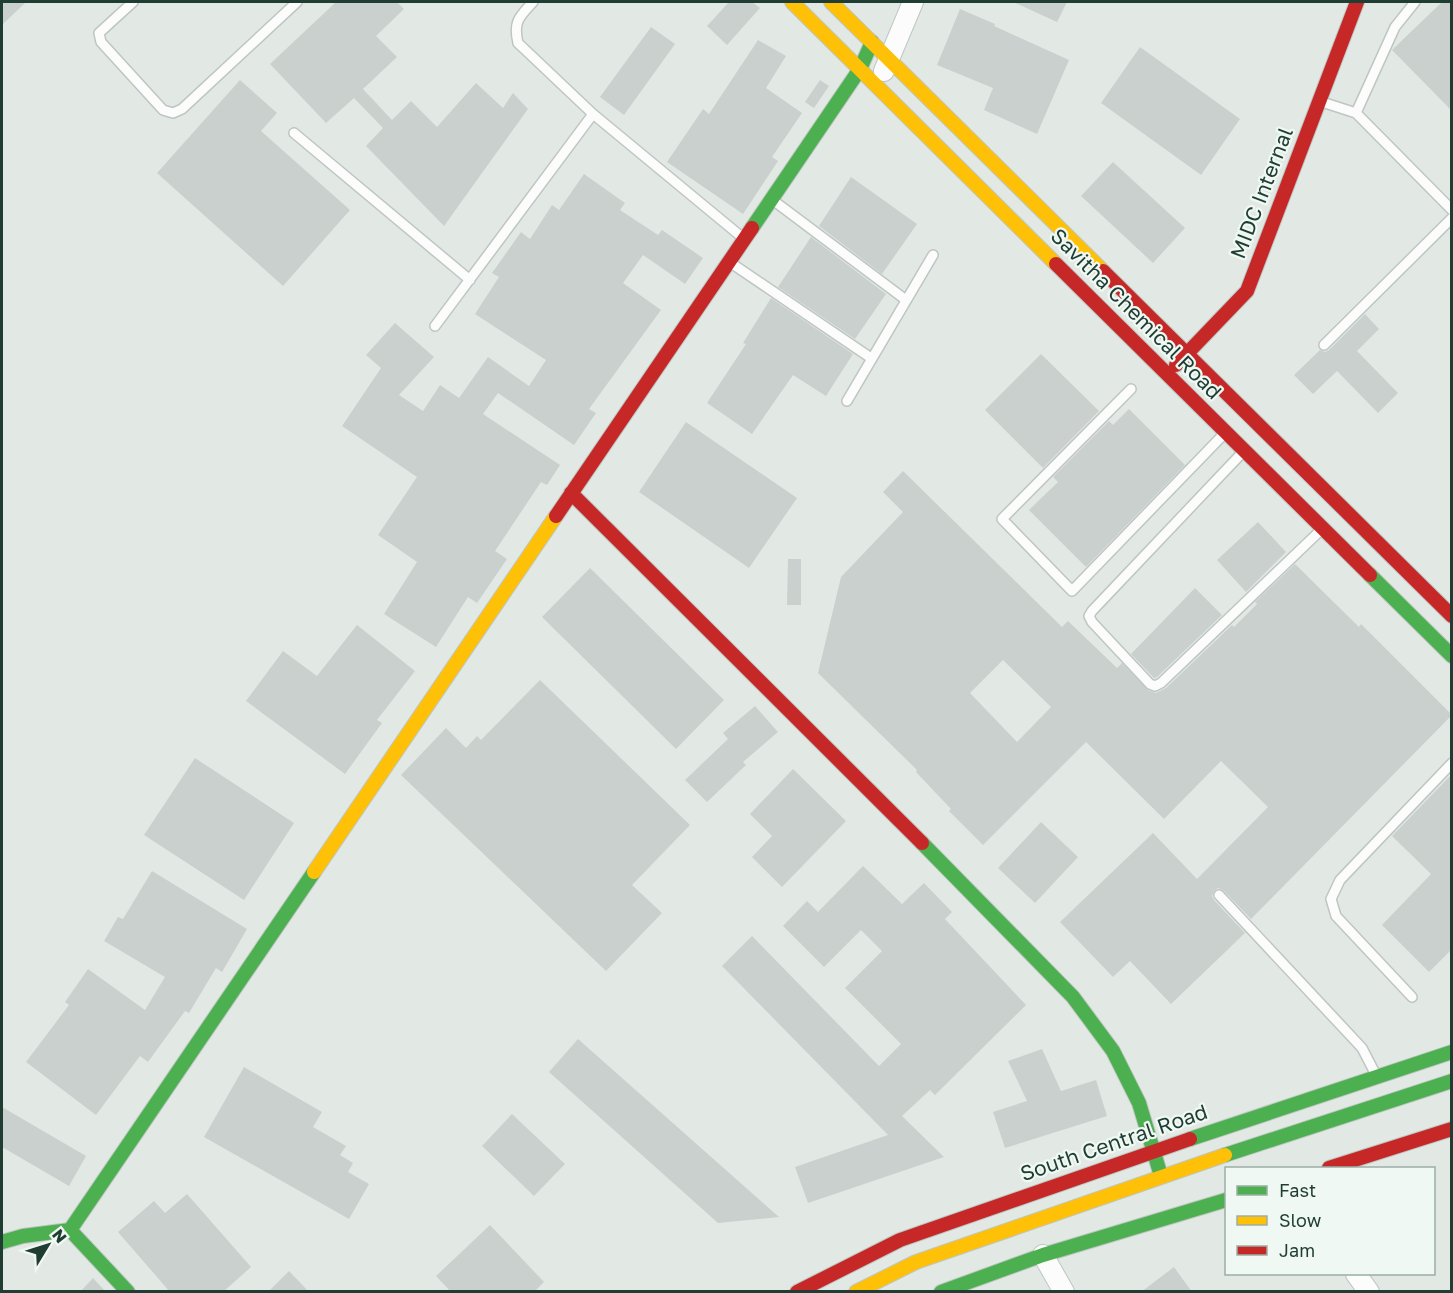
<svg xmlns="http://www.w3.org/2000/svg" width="1453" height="1293" viewBox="0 0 1453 1293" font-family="'Golos Text',sans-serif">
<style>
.building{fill:#cad0cd;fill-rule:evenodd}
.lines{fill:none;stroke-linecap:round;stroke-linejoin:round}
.lane-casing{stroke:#bfc6c2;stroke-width:12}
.street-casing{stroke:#bfc6c2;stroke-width:22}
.fast-casing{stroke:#bec6c2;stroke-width:16}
.slow-casing{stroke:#bec6c2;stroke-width:16}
.jam-casing{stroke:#bec6c2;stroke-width:16}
.lane{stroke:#fbfcfb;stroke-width:9}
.street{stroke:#fbfcfb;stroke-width:20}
.fast{stroke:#4caf50;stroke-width:14}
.slow{stroke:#ffc107;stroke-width:14}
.jam{stroke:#c62828;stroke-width:14}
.labels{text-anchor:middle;stroke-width:4.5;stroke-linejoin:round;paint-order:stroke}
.street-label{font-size:21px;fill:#1f3d33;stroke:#f0f8f3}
</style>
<rect width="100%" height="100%" fill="#e2e9e5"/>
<path class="building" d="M 2,2 L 26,2 L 2,25 Z
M 336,2 L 397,2 L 404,9 L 376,36 L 397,57 L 363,89 L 392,120 L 411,101 L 437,127 L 476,83 L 503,108 L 513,93 L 528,109 L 444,226 L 366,146 L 383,128 L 354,98 L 326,123 L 270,64 Z
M 729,2 L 752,2 L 760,8 L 727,45 L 707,26 Z
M 1013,2 L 1067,2 L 1057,22 Z
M 1442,2 L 1452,2 L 1452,111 L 1392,50 Z
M 960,9 L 995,24 L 994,26 L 1069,60 L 1037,134 L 984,110 L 993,88 L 937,65 Z
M 651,27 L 675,44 L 624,115 L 600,97 Z
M 758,40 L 786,56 L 766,88 L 802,113 L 772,157 L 778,161 L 743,214 L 667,162 L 703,109 L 709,114 Z
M 1140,47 L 1240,119 L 1201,175 L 1101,103 Z
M 240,80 L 277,113 L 261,131 L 350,210 L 283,286 L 157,173 Z
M 820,80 L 829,86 L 814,108 L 805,102 Z
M 1113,162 L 1185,228 L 1153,263 L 1081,196 Z
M 584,174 L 625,203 L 620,210 L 658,235 L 662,230 L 703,258 L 685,284 L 643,255 L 623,283 L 661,310 L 589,409 L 596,413 L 574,445 L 498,393 L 483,414 L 560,465 L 547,485 L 541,482 L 495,551 L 507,559 L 477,603 L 468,597 L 436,647 L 384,614 L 417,562 L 378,535 L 417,477 L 342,426 L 381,368 L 366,355 L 395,323 L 434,357 L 399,395 L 423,411 L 440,385 L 459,398 L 488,357 L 529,386 L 546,360 L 475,314 L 499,277 L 492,273 L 521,232 L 530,239 L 552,205 L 559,210 Z
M 851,177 L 917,224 L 882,274 L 819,226 Z
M 811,237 L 886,294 L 855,339 L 778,287 Z
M 771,298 L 853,354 L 826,396 L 793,375 L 752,434 L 707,403 L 746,344 L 743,343 Z
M 1365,314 L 1379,329 L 1357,351 L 1398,393 L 1378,413 L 1337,371 L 1313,394 L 1294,375 L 1320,350 L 1325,352 L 1329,350 Z
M 1041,354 L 1099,411 L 1043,468 L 985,410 Z
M 1129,409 L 1185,465 L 1086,567 L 1029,510 L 1058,482 L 1053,477 L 1109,421 L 1113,425 Z
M 686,422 L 797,498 L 749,568 L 639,492 Z
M 903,471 L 1062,627 L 1068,621 L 1117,668 L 1122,663 L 1148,690 L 1156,693 L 1166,688 L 1232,625 L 1234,627 L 1257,604 L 1255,602 L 1295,564 L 1359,627 L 1361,624 L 1452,715 L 1251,919 L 1223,890 L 1218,888 L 1214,891 L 1212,896 L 1214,900 L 1245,933 L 1171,1004 L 1130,961 L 1113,977 L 1060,922 L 1153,833 L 1197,879 L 1268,807 L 1221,761 L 1164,819 L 1086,742 L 983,845 L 949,811 L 951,809 L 916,772 L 917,770 L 818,673 L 841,577 L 903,512 L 883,492 ZM 1003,660 L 1051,707 L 1017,742 L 970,693 Z
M 1258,522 L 1286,552 L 1246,592 L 1217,560 Z
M 788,559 L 801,559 L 801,605 L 787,605 Z
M 590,568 L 724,700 L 676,749 L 542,617 Z
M 1195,588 L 1222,615 L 1157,677 L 1154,678 L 1131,654 Z
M 357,625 L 415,671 L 377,720 L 382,723 L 345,774 L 246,701 L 283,651 L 317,676 Z
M 540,680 L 690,825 L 632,885 L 662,913 L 606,971 L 401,775 L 446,728 L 466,748 L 477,736 L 481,740 Z
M 755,706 L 778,732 L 743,762 L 746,765 L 707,802 L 685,780 L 728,739 L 723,733 Z
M 195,758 L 294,823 L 244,900 L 144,835 Z
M 793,769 L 846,821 L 782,887 L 752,857 L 772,836 L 750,814 Z
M 1452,774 L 1452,949 L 1429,972 L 1382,925 L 1431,874 L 1392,836 Z
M 1041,822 L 1078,857 L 1035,903 L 998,868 Z
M 863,866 L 902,904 L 924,883 L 952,912 L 945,919 L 1026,1005 L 935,1095 L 930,1090 L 902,1116 L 944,1157 L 808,1203 L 795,1167 L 888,1135 L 722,966 L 752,936 L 879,1066 L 901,1044 L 845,988 L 882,951 L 861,930 L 824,967 L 783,926 L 807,901 L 818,912 Z
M 152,871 L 247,929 L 222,972 L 216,968 L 189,1013 L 185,1011 L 148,1062 L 140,1056 L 96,1115 L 26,1062 L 69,1005 L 65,1002 L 88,969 L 145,1010 L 165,977 L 104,941 L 118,917 L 123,919 Z
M 578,1039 L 779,1217 L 718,1223 L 549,1072 Z
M 1042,1049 L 1061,1091 L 1096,1080 L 1107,1116 L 1005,1148 L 993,1112 L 1027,1101 L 1008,1061 Z
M 244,1067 L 322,1112 L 313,1127 L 346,1146 L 340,1155 L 353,1163 L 348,1172 L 369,1184 L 349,1219 L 204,1137 Z
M 2,1107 L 86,1156 L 69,1186 L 2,1147 Z
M 512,1114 L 565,1164 L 534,1196 L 482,1146 Z
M 187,1194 L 251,1267 L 223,1292 L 170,1292 L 118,1232 L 154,1201 L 165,1213 Z
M 490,1225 L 544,1282 L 534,1292 L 451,1292 L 436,1276 Z
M 1174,1267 L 1192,1292 L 1141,1292 Z
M 289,1271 L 309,1292 L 268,1292 Z
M 93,1278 L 106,1292 L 80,1292 Z"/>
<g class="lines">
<defs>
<path id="lane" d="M 133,2 L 99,33 L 101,42 L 163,110 L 173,113 L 182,109 L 297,2
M 533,2 C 519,17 513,22 518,43 L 593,114 L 743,238
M 1322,102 L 1356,113 L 1395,27 L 1415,2
M 1356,113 L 1452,210
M 294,133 L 470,280
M 774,201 L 906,300
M 731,263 L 871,358
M 435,326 L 593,114
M 1324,345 L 1452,218
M 1131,389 L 1002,519 L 1072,591 L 1224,434
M 847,401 L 933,255
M 1242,453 L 1092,611 L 1089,616 L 1092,622 L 1150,684 L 1155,686 L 1161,683 L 1322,529
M 1219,895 L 1362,1048 L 1376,1075
M 1412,997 L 1336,916 L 1331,899 L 1340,880 L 1452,763"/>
<path id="street" d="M 884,71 L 913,2
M 1043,1255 L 1064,1292
M 1356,1274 L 1369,1292"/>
<path id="fast" d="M 752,228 L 860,69 L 872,42
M 1370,575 L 1452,656
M 922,843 L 1073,997 L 1113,1051 L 1139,1103 L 1161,1176
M 1190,1139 L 1452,1052
M 1225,1155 L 1452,1081
M 70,1230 L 128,1292
M 2,1242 L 23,1236 L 70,1230 L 314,872
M 941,1292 L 1043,1255 L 1226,1200"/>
<path id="slow" d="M 792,2 L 1056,264
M 831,2 L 1103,271
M 314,872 L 556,516
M 856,1292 L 916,1262 L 1225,1155"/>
<path id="jam" d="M 1056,264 L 1370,575
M 1103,271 L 1452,616
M 1176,365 L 1247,291 L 1357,2
M 571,493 L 922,843
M 556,516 L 752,228
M 1329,1168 L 1452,1129
M 797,1292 L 900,1240 L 1190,1139"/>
</defs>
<use href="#lane" class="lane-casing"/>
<use href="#street" class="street-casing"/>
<use href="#fast" class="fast-casing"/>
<use href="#slow" class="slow-casing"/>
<use href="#jam" class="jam-casing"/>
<use href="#lane" class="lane"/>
<use href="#street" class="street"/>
<use href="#fast" class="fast"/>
<use href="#slow" class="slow"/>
<use href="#jam" class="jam"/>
</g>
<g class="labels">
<g class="street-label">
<text transform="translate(1262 193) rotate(-69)" y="7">MIDC Internal</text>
<text transform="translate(1136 314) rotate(45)" y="7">Savitha Chemical Road</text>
<text transform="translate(1114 1143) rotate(-19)" y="7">South Central Road</text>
</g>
</g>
<rect width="1453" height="1293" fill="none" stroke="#1f3d33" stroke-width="6"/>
<rect x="1225" y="1167" width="210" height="108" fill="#f0f8f3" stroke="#9cada6" stroke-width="1.5"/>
<rect x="1237" y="1186" width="30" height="9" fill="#4caf50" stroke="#9cada6" stroke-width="1.5"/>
<text x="1279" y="1197" font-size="18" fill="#1f3d33">Fast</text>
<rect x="1237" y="1216" width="30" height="9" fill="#ffc107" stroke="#9cada6" stroke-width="1.5"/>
<text x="1279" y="1227" font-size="18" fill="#1f3d33">Slow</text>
<rect x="1237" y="1246" width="30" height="9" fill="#c62828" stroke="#9cada6" stroke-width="1.5"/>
<text x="1279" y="1257" font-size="18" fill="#1f3d33">Jam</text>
<g transform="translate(48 1245) rotate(52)" stroke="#f0f8f3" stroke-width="4.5" paint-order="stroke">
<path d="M0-4.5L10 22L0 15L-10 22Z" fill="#1f3d33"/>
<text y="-9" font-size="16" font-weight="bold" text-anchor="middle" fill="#1f3d33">N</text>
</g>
</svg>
